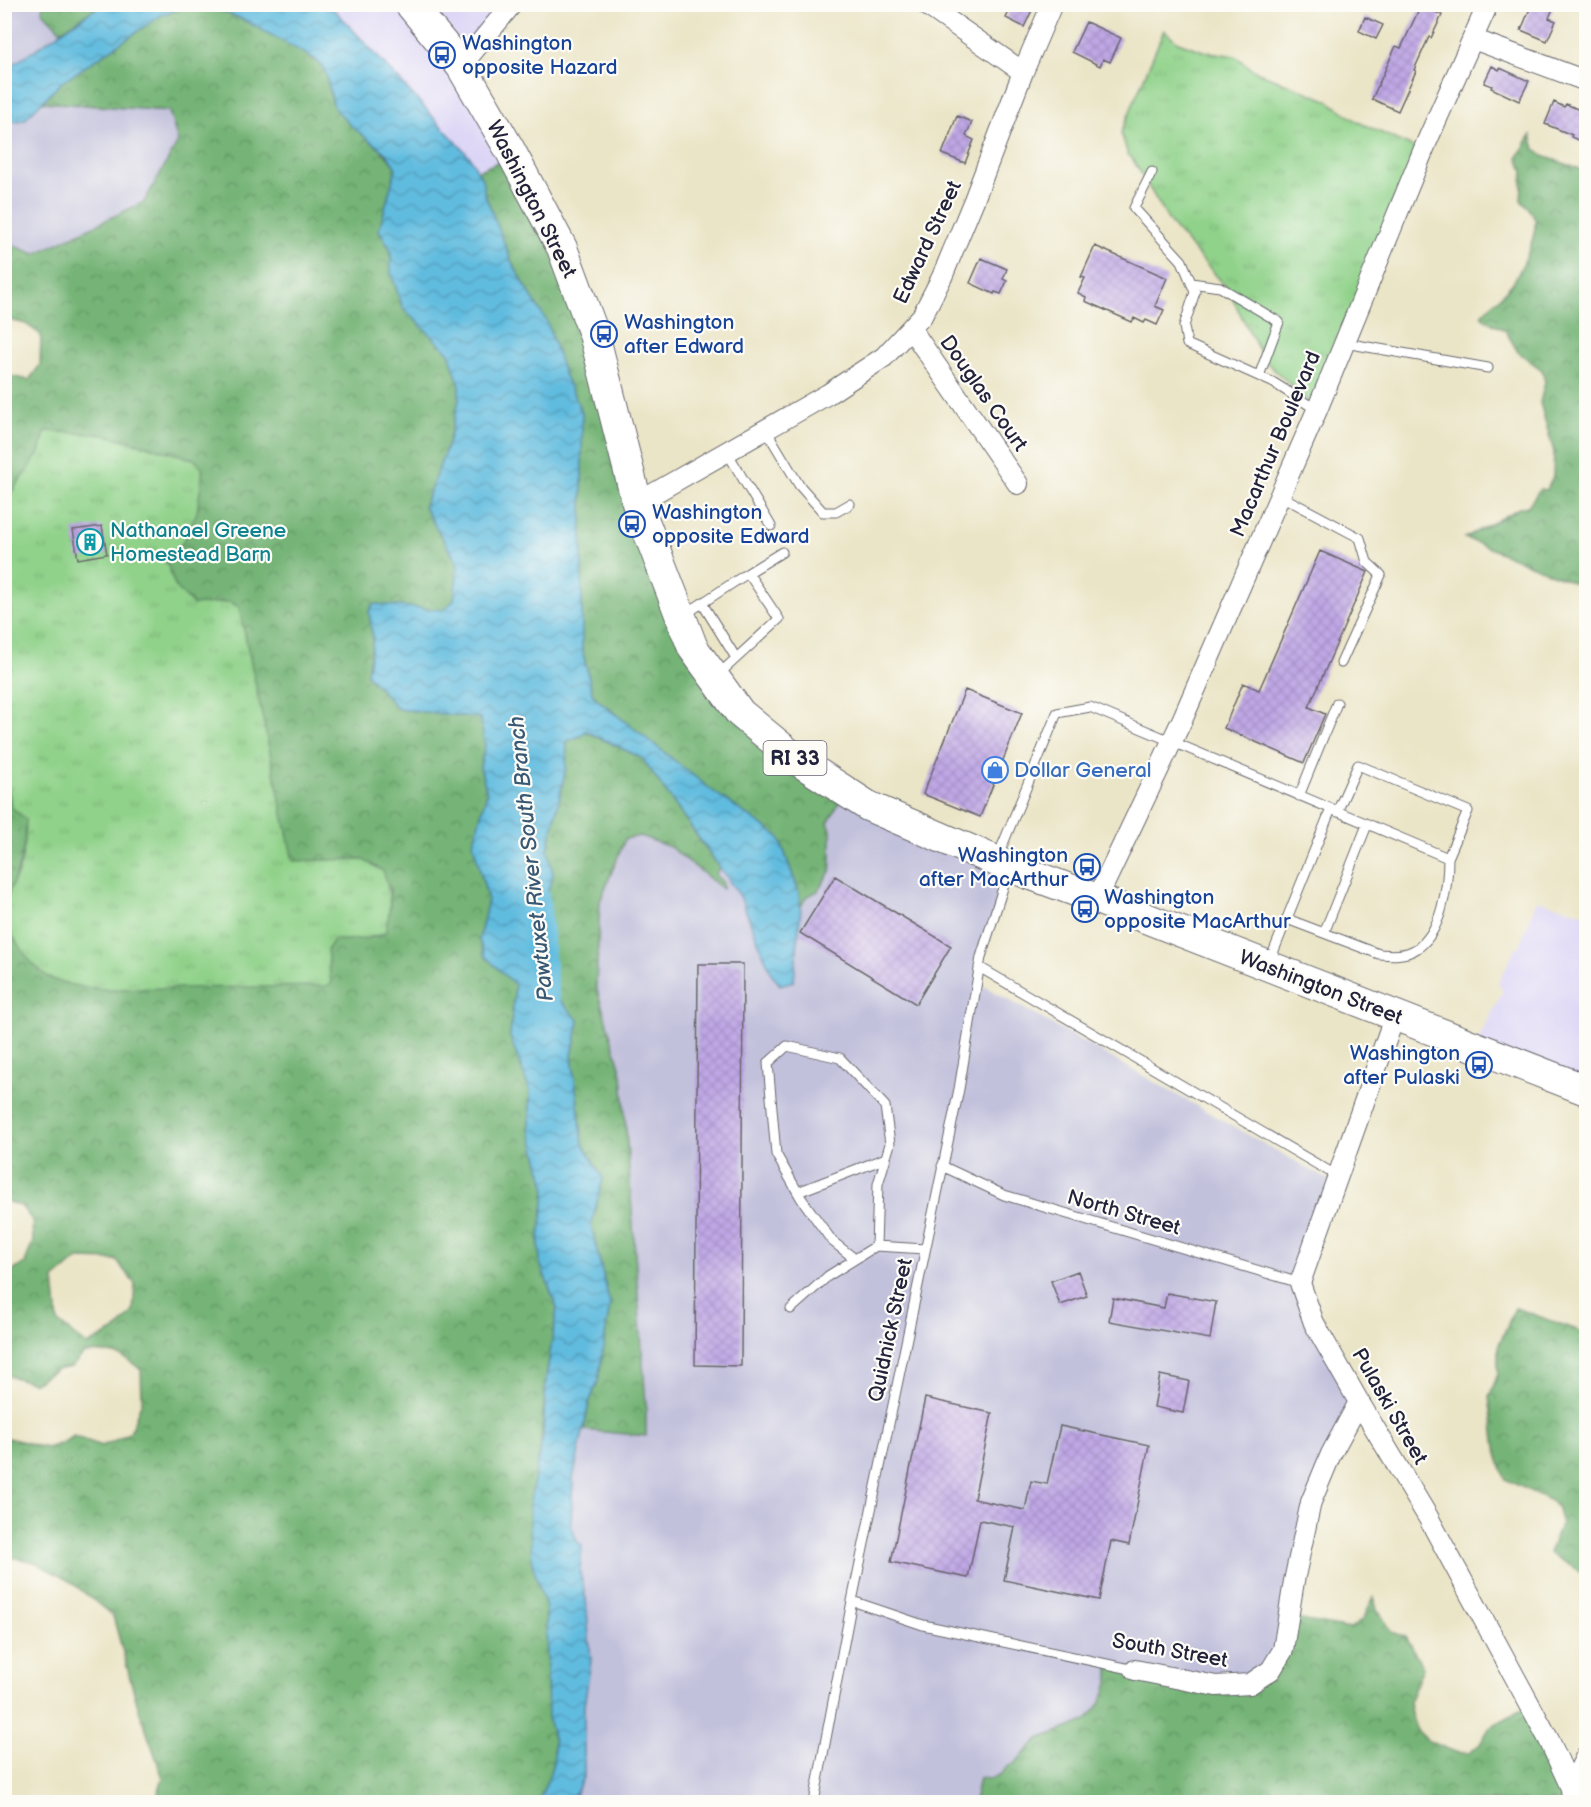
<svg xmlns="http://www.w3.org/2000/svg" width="1591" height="1807" viewBox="0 0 1591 1807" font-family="'Balsamiq Sans',sans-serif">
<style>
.built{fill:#dcd5f6}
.industrial{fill:#c2c1dc}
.forest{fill:url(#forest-crowns);stroke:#4b6b58;stroke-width:1.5;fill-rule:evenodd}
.park{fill:url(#park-tufts);stroke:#597a62;stroke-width:1.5}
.water{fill:url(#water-waves);stroke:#426f8d;stroke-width:1.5}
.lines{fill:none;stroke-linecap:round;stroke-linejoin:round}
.river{stroke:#61bcdf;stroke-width:32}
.building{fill:url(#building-cross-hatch)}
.service-casing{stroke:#68666c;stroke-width:11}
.minor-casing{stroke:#68666c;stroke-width:22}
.primary-casing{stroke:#68666c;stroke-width:32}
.service{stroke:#fff;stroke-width:9}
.minor{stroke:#fff;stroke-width:20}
.primary{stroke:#fff;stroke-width:30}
.labels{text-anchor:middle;stroke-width:4.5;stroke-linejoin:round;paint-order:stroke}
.shield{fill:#fdfcf7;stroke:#646373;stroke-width:1.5}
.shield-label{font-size:20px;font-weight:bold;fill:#22223b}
.transit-label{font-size:21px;fill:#164399;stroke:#fdfcf7;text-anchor:start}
.street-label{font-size:21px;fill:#22223b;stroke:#fdfcf7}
.culture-label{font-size:21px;fill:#0d838f;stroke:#fdfcf7;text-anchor:start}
.shop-label{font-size:21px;fill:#366cbe;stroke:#fdfcf7;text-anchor:start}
.water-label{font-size:22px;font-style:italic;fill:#385874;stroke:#fdfcf7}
</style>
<defs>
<pattern id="forest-crowns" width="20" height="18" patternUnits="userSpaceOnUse" patternTransform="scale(1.5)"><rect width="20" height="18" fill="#74b476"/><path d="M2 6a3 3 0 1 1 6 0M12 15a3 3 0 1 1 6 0" fill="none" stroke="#5f9262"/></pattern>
<pattern id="park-tufts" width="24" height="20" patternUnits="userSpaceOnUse" patternTransform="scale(1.5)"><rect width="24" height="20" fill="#90d28a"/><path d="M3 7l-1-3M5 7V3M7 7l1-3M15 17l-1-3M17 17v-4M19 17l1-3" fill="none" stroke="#7cb478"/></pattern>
<pattern id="water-waves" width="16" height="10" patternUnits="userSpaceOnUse" patternTransform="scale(1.5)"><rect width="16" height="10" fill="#61bcdf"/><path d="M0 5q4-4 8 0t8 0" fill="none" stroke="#5098b6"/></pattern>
<pattern id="building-cross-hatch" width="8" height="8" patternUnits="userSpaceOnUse" patternTransform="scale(1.5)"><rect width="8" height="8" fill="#bfa7e5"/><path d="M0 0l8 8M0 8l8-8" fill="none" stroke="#a48fc5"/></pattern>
</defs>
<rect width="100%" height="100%" fill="#fdfcf7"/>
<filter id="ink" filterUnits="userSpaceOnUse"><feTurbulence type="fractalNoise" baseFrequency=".0167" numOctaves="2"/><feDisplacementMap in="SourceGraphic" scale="12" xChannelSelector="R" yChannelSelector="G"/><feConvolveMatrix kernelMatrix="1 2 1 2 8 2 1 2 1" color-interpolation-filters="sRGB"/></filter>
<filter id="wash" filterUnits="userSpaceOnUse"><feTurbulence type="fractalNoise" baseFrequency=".008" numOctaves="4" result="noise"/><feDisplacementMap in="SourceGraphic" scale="24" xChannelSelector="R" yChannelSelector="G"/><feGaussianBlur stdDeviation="1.35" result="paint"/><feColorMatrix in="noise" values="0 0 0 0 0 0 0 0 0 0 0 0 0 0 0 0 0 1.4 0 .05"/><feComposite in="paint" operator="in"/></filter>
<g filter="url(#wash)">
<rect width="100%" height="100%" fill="#ebe5c7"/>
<path class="built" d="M 330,5 L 511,5 L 463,62 L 503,160 L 477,171 L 470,157 Z
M 1537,900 L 1586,914 L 1586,1089 L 1476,1044 L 1503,991 L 1498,984 L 1515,949 L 1519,947 Z"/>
<path class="industrial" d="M 5,5 L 43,5 L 42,11 L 61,31 L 5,70 Z
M 43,102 L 169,111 L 178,142 L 144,202 L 35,254 L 5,242 L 4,122 L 24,120 Z
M 845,792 L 1009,867 L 978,981 L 982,985 L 1332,1182 L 1302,1286 L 1359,1396 L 1331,1454 L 1285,1649 L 1240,1685 L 1109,1683 L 1100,1704 L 1086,1721 L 1039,1739 L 1014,1764 L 1007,1767 L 1001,1774 L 990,1779 L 979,1778 L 974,1802 L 572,1802 L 584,1775 L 584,1706 L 591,1661 L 586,1599 L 580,1572 L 582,1546 L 577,1541 L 571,1524 L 573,1479 L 584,1430 L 646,1436 L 646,1404 L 622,1074 L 596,986 L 600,901 L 625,838 L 640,836 L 670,847 L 722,888 L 723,883 L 716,875 L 719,867 L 740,896 L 771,973 L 780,984 L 794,980 L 801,907 L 806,897 L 818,891 L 828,823 Z"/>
<path class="forest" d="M 43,5 L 101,5 L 61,31 L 42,11 Z
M 195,5 C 200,5 204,4 209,6 C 229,12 316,54 325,71 C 331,83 328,100 337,110 C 356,131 381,145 396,168 L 379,230 L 391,250 L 391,273 L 403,308 L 450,354 L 459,383 L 459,400 L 448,444 L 424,506 L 458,564 L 454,600 L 444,610 L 373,604 L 369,612 L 373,640 L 367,674 L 398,709 L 480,718 L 485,745 L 480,767 L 487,793 L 473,844 L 488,900 L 479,940 L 485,956 L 515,984 L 510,1037 L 530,1091 L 530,1129 L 546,1189 L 539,1239 L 540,1263 L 557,1308 L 546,1379 L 532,1563 L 546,1608 L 548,1716 C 549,1725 554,1737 554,1744 C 556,1765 546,1784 538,1802 L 155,1802 L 163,1778 L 138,1707 L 113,1616 L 71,1582 L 35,1562 L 5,1556 L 5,1438 C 39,1441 38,1459 74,1436 L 102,1446 L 114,1441 L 130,1432 L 142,1401 L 141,1370 C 121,1352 109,1351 84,1353 L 72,1367 L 55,1370 L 34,1383 L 5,1375 L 5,1276 L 25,1263 L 33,1241 L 32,1220 L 21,1206 L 5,1201 L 4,910 L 7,925 L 331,983 L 327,949 L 334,940 L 360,939 L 375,937 L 385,933 L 390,907 L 390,888 L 362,859 L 293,861 L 239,608 L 230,602 L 193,605 L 175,586 L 166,560 L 183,542 L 194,459 L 106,435 L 46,431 L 38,455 L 11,493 L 5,496 L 5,375 L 29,380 L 40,365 L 41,335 L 26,324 L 5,319 L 5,242 L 35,254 L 144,202 L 178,142 L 169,111 L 43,102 L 61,83 L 163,14 ZM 78,1259 L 116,1260 L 135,1284 L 133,1312 L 116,1330 L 87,1345 L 58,1322 L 54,1279 Z
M 1531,135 L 1535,149 L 1543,156 L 1586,171 L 1586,588 L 1465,538 L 1519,508 L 1528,506 L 1540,489 L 1547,490 L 1553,476 L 1554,452 L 1540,403 L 1545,382 L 1542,370 L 1518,352 L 1505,330 L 1487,321 L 1481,315 C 1492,304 1505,294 1514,281 C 1522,268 1538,234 1535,219 C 1533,213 1526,206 1521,200 L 1523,171 L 1518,157 Z
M 503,160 L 554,230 L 637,500 L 715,678 L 845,792 L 828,823 L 831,830 L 831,870 L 818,891 L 806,897 L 801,907 L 798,890 L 779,837 L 714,792 L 593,696 L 582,649 L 582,413 L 564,374 L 547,322 L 513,265 L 484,192 L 484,183 L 477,171 Z
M 585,731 L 642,758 L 719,867 L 716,875 L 723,883 L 723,889 L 670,847 L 640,836 L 625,839 L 600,901 L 596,986 L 622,1074 L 646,1404 L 646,1436 L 584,1430 L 589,1403 L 598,1381 L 610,1304 L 591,1226 L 603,1178 L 583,1144 L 572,1056 L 579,1021 L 549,988 L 538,966 L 537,950 L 541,913 L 553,875 L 548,849 L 566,768 L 567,741 L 580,736 Z
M 5,788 L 9,793 L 11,807 L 26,819 C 26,851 17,875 5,903 Z
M 1515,1308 L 1586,1333 L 1586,1575 L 1549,1553 L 1561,1523 L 1558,1508 L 1551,1501 L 1505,1479 L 1497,1454 L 1489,1397 L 1498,1374 L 1498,1347 Z
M 1374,1597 L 1377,1609 L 1392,1632 L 1406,1637 L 1423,1668 L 1409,1702 L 1412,1719 L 1418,1731 L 1428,1741 L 1458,1753 L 1469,1753 L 1480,1744 L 1490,1727 L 1530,1705 L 1573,1802 L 974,1802 L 979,1778 L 990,1779 L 1001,1774 L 1007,1767 L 1014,1764 L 1039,1739 L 1086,1721 L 1100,1704 L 1109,1683 L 1109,1667 L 1227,1688 L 1273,1666 L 1291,1618 L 1350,1629 L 1362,1620 Z"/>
<path class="park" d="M 1164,30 L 1178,42 L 1203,51 L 1235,56 L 1255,71 L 1327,100 L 1358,122 L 1423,152 L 1316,407 L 1299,395 L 1298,392 L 1264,360 L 1227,288 L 1170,223 L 1132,158 L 1128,155 L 1121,133 Z
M 46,431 L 106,435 L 194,459 L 203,469 L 197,512 L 183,542 L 166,560 L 175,586 L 193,605 L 230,602 L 239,607 L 293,861 L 362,859 L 383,871 C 392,894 391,909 385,933 C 368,940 352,940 334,940 L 327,950 L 331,984 L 326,986 L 106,989 C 88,988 69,986 52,979 C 32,970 0,926 5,904 C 7,892 15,881 19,870 C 24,854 26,836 26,819 L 11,807 L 9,793 L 5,788 L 4,627 L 9,625 L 11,606 L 5,602 L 5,496 L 11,493 L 38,455 Z"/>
<path class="water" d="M 101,5 L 195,5 L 163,14 L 61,83 L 24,120 L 5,122 L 5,70 Z
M 206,5 L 330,5 L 470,157 L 484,183 L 484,192 L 513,265 L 547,322 L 564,374 L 582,413 L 582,649 L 593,696 L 714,792 L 779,837 L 798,890 L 801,907 L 794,981 L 780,985 L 771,973 L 740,896 L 642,758 L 586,731 L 580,736 L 567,741 L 566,768 L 548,849 L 553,875 L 541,913 L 537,950 L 538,966 L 549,988 L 579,1021 L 572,1056 L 583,1144 L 603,1178 L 591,1226 L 610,1304 L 598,1381 L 589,1403 L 573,1479 L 571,1524 L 577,1541 L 582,1546 L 580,1572 L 586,1599 L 591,1661 L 584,1706 L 584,1775 L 572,1802 L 538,1802 C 546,1784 556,1765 554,1744 C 554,1737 549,1725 548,1716 L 546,1608 L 532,1563 L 529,1506 L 543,1436 L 546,1379 L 557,1308 L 540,1263 L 539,1239 L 546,1189 L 530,1129 L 530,1091 L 510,1037 L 515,985 L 485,956 L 479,940 L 488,900 L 473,844 L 487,793 L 480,767 L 485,745 L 480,718 L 398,709 L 367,674 L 373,640 L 369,612 L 373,604 L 444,610 L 454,600 L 458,564 L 424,507 L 448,444 L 459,400 L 459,383 L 449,353 L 403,308 L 391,273 L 391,250 L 379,230 L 396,168 L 387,154 L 350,125 L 334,107 L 325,71 L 315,59 L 242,19 Z"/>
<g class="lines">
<path class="river" d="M 534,900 L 541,979 L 546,1014"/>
</g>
<g id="blocks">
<path class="building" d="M 1013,4 L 1035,4 L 1024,27 L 1006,18 Z
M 1532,4 L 1555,4 L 1549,18 L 1556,21 L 1547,41 L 1521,30 Z
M 1421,5 L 1442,15 L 1431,38 L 1429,37 L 1414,70 L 1416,71 L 1398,111 L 1372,99 L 1396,46 L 1401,48 Z
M 1365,17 L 1383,25 L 1376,39 L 1359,31 Z
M 1086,22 L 1121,38 L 1110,62 L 1103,59 L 1100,66 L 1072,52 Z
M 1492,66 L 1499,70 L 1500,68 L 1529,81 L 1519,101 L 1491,88 L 1492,86 L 1484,83 Z
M 1554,102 L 1564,107 L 1566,104 L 1582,111 L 1587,102 L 1587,144 L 1571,137 L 1572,135 L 1545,124 Z
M 957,116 L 972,122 L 966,136 L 974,140 L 965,163 L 942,154 Z
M 1095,246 L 1167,278 L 1155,306 L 1164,310 L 1157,325 L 1146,320 L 1144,323 L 1134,318 L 1132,322 L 1085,301 L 1086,297 L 1078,293 L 1085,278 L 1081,277 Z
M 981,258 L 1007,269 L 1003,279 L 1007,281 L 1001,294 L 995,292 L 994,294 L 970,283 Z
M 102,526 L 107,554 L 78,559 L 73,530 Z
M 1320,551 L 1368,572 L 1309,707 L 1325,714 L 1304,763 L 1224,728 L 1243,683 L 1259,690 Z
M 965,690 L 1022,713 L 980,817 L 923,794 Z
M 835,876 L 951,946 L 916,1004 L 800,933 Z
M 698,964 L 743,964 L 741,1366 L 695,1365 Z
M 1078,1271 L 1087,1296 L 1060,1305 L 1051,1281 Z
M 1167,1293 L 1216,1302 L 1210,1339 L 1109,1321 L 1113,1298 L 1164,1308 Z
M 1160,1375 L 1189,1381 L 1183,1413 L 1154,1407 Z
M 925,1398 L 992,1413 L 974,1499 L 987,1502 L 1025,1510 L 1031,1481 L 1047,1484 L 1060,1426 L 1149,1445 L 1129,1545 L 1111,1541 L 1099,1600 L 1004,1580 L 1015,1527 L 980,1520 L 968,1578 L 891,1562 Z"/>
</g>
</g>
<g filter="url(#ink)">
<use href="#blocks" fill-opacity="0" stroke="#68666c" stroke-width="1.5"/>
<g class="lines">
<defs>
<path id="service" d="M 1152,172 L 1134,208 L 1182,261 L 1195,292 L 1184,326 L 1187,344 L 1274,383 L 1317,410
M 1191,283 L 1220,287 L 1279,322 L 1259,376
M 1345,343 L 1488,368
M 766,430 L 799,485 L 823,512 L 836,512 L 850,504
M 727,452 L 771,526
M 1279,495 L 1360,538 L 1367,562 L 1381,575 L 1341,663
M 748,573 L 782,552
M 702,603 L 736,658
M 684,615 L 748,573 L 779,619 L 719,674
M 1299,796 L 1337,703
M 998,856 L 1057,713 L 1090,707 L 1448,858 L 1468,811 L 1358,765 L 1337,812
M 1287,919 L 1379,954 C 1392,955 1405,956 1416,949 C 1442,933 1448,886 1448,858
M 1324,933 L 1367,825
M 1269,963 L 1331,809
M 979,967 L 1339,1177
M 942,1166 L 1004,1195 L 1300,1283
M 798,1192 L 886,1158
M 855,1259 L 832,1241 L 801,1198 L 776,1154 L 768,1063 L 787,1046 L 840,1058 L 885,1106 L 890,1144 L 878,1184 L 876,1246
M 791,1309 L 828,1276 L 876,1246 L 925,1249
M 852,1601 L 923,1625 L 1135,1670
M 814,1802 L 852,1601 L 959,1089 L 981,957 L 1008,872"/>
<path id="minor" d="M 925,4 L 1023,72
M 1473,39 L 1586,81
M 461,66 L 512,4
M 911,329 L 1018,484
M 637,503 L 828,394 L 884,357 L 922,316 L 942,277 L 974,200 L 1023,72 L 1052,4
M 1097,899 L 1183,718 L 1317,410 L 1428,139 L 1488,4
M 1395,1015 L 1300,1283 L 1314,1323 L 1359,1402 L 1428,1517 L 1549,1740 L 1571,1788 L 1572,1802
M 1135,1670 L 1216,1686 L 1250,1684 L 1271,1670 L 1283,1650 L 1294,1581 L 1311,1502 L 1331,1454 L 1359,1402
M 1571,1788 L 1586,1756"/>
<path id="primary" d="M 410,4 L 461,66 L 510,150 L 562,248 L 594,334 L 637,503 L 693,648 L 740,713 L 797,760 L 868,806 L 1010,867 L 1097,899 L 1586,1090"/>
</defs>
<use href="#service" class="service-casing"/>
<use href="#minor" class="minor-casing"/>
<use href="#primary" class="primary-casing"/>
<use href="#service" class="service"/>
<use href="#minor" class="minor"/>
<use href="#primary" class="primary"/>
</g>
</g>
<defs>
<symbol id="bus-ring" viewBox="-11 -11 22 22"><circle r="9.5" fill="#fdfcf7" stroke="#1a4fb4" stroke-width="1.5"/><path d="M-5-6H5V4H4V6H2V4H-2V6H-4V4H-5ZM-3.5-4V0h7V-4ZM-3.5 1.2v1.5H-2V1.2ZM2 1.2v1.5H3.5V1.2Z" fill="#1a4fb4"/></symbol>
<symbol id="building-ring" viewBox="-11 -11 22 22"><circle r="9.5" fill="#fdfcf7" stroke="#0f9aa8" stroke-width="1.5"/><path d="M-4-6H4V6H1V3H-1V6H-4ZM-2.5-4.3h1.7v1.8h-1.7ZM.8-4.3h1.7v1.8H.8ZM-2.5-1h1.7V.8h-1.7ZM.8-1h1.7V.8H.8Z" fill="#0f9aa8"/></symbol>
<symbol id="shop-ring" viewBox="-11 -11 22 22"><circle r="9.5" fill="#fdfcf7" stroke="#3f7fe0" stroke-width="1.5"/><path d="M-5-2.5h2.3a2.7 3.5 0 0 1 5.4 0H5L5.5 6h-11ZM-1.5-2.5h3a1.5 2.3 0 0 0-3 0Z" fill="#3f7fe0"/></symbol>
</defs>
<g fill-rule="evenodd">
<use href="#bus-ring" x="427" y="40" width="30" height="30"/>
<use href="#bus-ring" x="589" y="319" width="30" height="30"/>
<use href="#bus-ring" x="617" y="509" width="30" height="30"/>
<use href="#building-ring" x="75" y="527" width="30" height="30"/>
<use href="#shop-ring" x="980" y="755" width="30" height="30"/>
<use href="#bus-ring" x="1072" y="852" width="30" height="30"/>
<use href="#bus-ring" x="1070" y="894" width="30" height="30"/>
<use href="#bus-ring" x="1464" y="1050" width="30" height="30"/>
</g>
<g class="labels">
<rect class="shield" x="763.5" y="741" width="63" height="34" rx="4.5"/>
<g class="shield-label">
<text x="795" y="765">RI 33</text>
</g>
<g class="transit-label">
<text x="462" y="50">Washington<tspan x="462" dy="24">opposite Hazard</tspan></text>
<text x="624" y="329">Washington<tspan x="624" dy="24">after Edward</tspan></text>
<text x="652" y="519">Washington<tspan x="652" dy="24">opposite Edward</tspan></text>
<text x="1068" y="862" text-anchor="end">Washington<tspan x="1068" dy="24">after MacArthur</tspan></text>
<text x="1104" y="904">Washington<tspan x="1104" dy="24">opposite MacArthur</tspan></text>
<text x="1460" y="1060" text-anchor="end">Washington<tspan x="1460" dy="24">after Pulaski</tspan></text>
</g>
<g class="street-label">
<text transform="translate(532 199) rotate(63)" y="7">Washington Street</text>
<text transform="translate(927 242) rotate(-65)" y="7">Edward Street</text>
<text transform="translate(984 393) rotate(55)" y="7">Douglas Court</text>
<text transform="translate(1275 444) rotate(-67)" y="7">Macarthur Boulevard</text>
<text transform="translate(1321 987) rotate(21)" y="7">Washington Street</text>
<text transform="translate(1124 1212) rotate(16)" y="7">North Street</text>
<text transform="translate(890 1330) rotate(-78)" y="7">Quidnick Street</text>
<text transform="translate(1390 1406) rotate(60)" y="7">Pulaski Street</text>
<text transform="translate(1170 1650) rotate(10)" y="7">South Street</text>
</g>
<g class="culture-label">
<text x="110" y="537">Nathanael Greene<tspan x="110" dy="24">Homestead Barn</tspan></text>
</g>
<g class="shop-label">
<text x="1014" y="777">Dollar General</text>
</g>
<g class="water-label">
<text transform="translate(530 859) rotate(-96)" y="8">Pawtuxet River South Branch</text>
</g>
</g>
<rect width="1591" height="1807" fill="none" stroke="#fdfcf7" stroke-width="24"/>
</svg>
